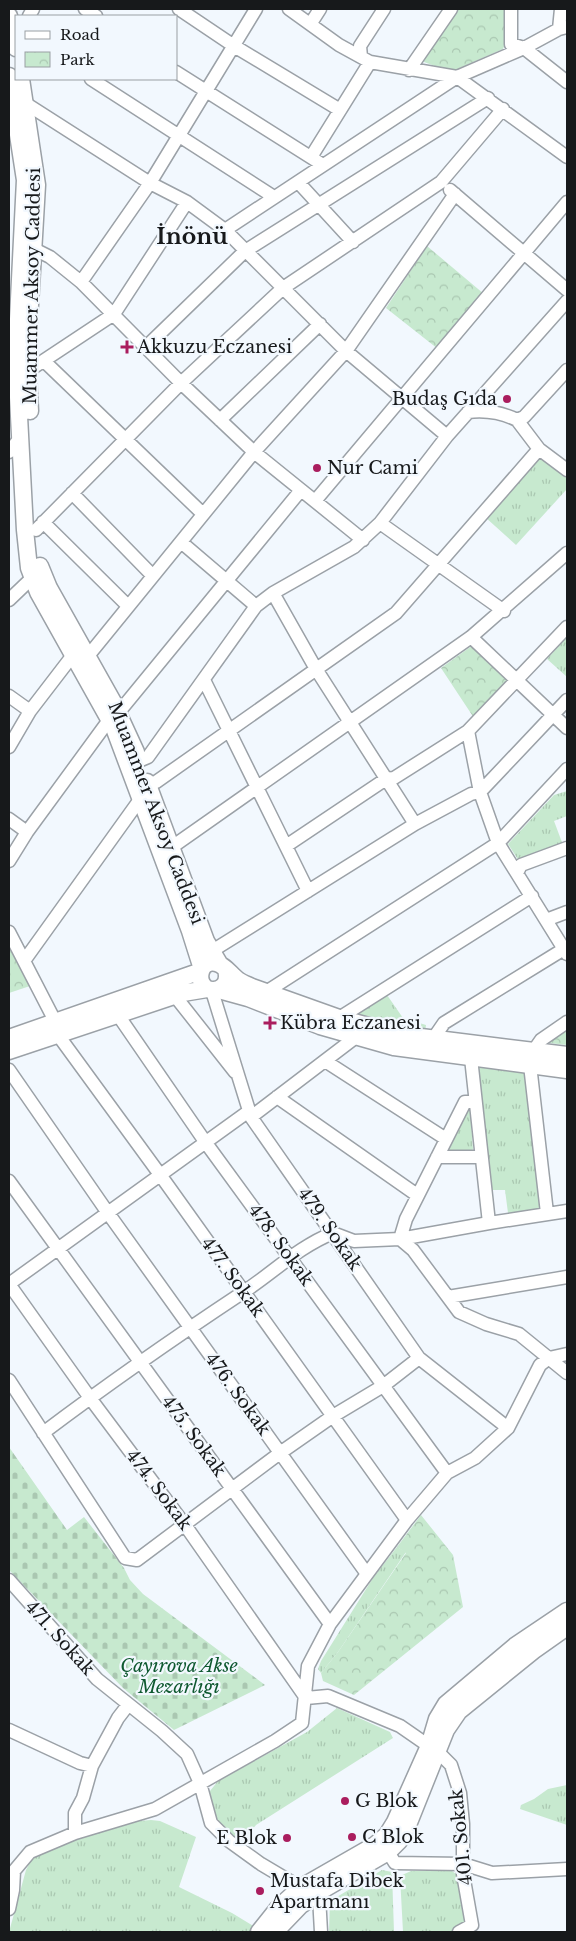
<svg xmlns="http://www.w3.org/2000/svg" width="576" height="1941" viewBox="0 0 576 1941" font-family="'Libre Baskerville',serif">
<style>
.grass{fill:url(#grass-tufts)}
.cemetery{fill:url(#cemetery-stones)}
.park{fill:url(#park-crowns)}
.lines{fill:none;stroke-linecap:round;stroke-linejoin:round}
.minor-casing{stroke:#9ba1a7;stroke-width:15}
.major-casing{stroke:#9ba1a7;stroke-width:19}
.minor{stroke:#fff;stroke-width:12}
.major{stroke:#fff;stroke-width:16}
.poi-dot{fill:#aa1d5e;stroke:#f2f8fe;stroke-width:2}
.labels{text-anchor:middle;stroke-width:4.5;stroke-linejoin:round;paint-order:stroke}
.street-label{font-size:18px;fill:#17191b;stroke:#f2f8fe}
.poi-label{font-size:18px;fill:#17191b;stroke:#f2f8fe;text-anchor:start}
.park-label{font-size:18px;font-style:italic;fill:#0f5930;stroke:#f2f8fe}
.district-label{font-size:22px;font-weight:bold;fill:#17191b;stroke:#f2f8fe}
</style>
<defs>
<pattern id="grass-tufts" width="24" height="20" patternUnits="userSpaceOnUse" patternTransform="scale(1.25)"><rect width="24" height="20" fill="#c7e9cf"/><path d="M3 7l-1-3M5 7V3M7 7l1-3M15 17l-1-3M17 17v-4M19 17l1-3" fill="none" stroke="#aac7b1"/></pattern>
<pattern id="cemetery-stones" width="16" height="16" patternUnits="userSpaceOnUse" patternTransform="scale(1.25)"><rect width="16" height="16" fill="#c7e9cf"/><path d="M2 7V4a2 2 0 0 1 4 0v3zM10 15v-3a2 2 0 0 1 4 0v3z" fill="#aac7b1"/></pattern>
<pattern id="park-crowns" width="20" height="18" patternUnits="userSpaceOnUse" patternTransform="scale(1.25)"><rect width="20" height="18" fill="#c7e9cf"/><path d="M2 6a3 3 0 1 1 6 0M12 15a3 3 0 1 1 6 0" fill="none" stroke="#aac7b1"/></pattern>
</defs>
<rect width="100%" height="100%" fill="#f2f8fe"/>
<path class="grass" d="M 538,459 L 545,459 L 567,478 L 567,489 L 516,545 L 485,517 Z
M 567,637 L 567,677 L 547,659 Z
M 567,791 L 567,816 L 554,821 L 563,845 L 519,861 L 508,844 L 554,795 Z
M 387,995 L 403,1018 L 426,1025 L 425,1033 L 355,1018 L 357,1013 Z
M 477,1066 L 523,1070 L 525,1075 L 541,1205 L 539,1209 L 508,1213 L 505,1190 L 488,1190 Z
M 470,1109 L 473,1149 L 471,1153 L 451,1153 L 449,1148 L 467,1110 Z
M 397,1547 L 406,1552 L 338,1652 L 321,1673 L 318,1669 L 321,1661 L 373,1578 Z
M 337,1708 L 390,1732 L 393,1738 L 256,1825 L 246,1837 L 228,1837 L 213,1822 L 208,1802 L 210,1791 L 218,1781 L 307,1732 Z
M 567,1785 L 567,1825 L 520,1809 L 521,1805 L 534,1799 L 548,1789 Z
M 151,1820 L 160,1821 L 196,1837 L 179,1887 L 232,1913 L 255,1927 L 252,1932 L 9,1932 L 26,1870 L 31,1860 L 38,1851 L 128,1822 Z
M 382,1870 L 392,1872 L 394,1932 L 329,1932 L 330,1901 Z
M 411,1871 L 452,1871 L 460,1877 L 465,1923 L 450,1932 L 403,1932 L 400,1876 Z"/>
<path class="cemetery" d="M 9,1447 L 67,1530 L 84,1517 L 124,1568 L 130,1580 L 143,1594 L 265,1685 L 174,1730 L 123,1688 L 9,1570 Z"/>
<path class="park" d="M 456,9 L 506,9 L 505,44 L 503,49 L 455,70 L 446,70 L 424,62 L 423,57 Z
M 427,246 L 484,294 L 438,349 L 386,308 Z
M 473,645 L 505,675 L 507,685 L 474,718 L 441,668 Z
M 9,945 L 30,986 L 9,993 Z
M 567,1028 L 567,1045 L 549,1043 L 550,1039 Z
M 421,1515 L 453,1555 L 463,1607 L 354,1695 L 323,1681 L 321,1673 L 338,1652 L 406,1553 L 397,1547 Z"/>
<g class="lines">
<defs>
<path id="minor" d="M 85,9 L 96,16
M 179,9 L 234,46 L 340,110
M 289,9 L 339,45 L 370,62 L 457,77 L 567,157
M 511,9 L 511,44 L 524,48 L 567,82
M 29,16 L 33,9
M 311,23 L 320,9
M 559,29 L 561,9
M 361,57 L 360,46 L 384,9
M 409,70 L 451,9
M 176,72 L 323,165
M 91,79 L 274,197
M 25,103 L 150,183 L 187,202 L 225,230 L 346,351 L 447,436
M 311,157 L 370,62
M 298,182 L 353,242
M 450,190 L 567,290
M 225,230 L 457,77 L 524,48 L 559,29 L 567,27
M 34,249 L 50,257 L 81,282 L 181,383 L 254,452 L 363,540
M 81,282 L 150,183 L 256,9
M 146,347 L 245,251 L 488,98
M 44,361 L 203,514
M 28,371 L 114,314 L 187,202
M 468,412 C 486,410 501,412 517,420 L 524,417 L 567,370
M 220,420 L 320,324
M 517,420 L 539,449 L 567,470
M 9,452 L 20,438
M 72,493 L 153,576
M 315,501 L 567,202
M 43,522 L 128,606
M 380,523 L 504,611
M 36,530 L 181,383 L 283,288 L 441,182 L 503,109
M 181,542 L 256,606
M 273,593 L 316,669 L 415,824
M 9,600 L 32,578
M 471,637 L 567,728
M 88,656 L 254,452 L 346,351 L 455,194
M 204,680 L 308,891
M 9,696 L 30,711
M 119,712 L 301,490
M 468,731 L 480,792 L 498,843 L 567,954
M 9,747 L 30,711 L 73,655
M 129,765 L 148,757 L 256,606 L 273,593 L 354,547 L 380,523 L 447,436 L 567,301
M 148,786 L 156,782 L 396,613 L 539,449
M 9,819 L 27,832
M 286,846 L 386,779 L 394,778 L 468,731 L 567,627
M 172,847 L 471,637 L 567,553
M 9,861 L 27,832 L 109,720
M 517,873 L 521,865 L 567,848
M 546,920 L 567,912
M 9,932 L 56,1023
M 212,951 L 415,824 L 471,794 L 480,792 L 567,700
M 24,961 L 141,798
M 212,991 L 251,1117 L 419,1358 L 508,1428
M 266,992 L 498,843 L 567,769
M 175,996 L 235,1072
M 118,1015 L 206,1143 L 447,1473
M 339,1018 L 532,896
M 58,1035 L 161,1176 L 407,1520
M 433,1039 L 444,1023 L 564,949
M 534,1050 L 541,1040 L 567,1022
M 471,1058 L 489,1223
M 325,1061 L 446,1139
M 530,1065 L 547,1213
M 9,1070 L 108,1213 L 367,1574
M 277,1097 L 417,1195
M 474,1102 L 465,1102 L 406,1219 L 400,1239 L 489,1223 L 567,1211
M 251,1117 L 356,1037
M 437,1157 L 481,1157
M 9,1181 L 330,1624
M 333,1233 L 354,1241 L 400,1239 L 413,1250 L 459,1312 L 486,1324 L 519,1334 L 567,1373
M 9,1284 L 90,1398 L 185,1525 L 306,1698
M 9,1284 L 249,1111
M 448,1297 L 567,1277
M 9,1380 L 125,1558 L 137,1560 L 280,1453 L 333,1416 L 383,1386 L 419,1358
M 43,1433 C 108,1384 174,1338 242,1293 C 273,1273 298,1247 333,1233
M 9,1580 L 97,1679 L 162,1731 L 187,1754 L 200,1783 L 211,1823 L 229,1841 L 261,1864 L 303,1889 L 319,1896 L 321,1932
M 306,1698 L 328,1696 L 400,1726 L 439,1753 L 451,1765 L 460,1793 L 463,1824 L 463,1874 L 472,1925 L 459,1932
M 9,1730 L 80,1763 L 92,1766
M 75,1833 L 75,1813 L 83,1798 L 92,1766 L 118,1718 L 128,1705
M 388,1852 L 395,1863 L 463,1864 L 492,1873 L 567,1869
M 9,1909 L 13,1890 L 14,1871 L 30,1852 L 75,1833 L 155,1809 L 275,1741 L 302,1723 L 308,1666 L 330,1624 L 407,1520 L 447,1473 L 475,1458 L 508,1428 L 540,1365 L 549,1358 L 567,1354"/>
<path id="major" d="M 9,16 L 16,48
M 9,76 L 25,180 L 16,359 L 25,530 L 29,568 L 38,592 L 114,728 L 190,931 L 202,969
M 21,79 L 37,185 L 27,356 L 30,411
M 40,566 L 49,588 L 113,702 L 136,752
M 147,782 L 206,941 L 219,963
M 226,970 C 230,983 221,993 207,989 C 195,981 200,959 216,963 C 225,965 231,975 238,980 C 242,983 248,985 252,987 L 339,1018 L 387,1031 L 421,1037 L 567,1055
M 219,990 L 248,998 L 320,1026 L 394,1047 L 567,1070
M 9,1038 L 201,971
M 9,1051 L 183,993 L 207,989
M 259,1932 L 279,1907 L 300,1888 L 375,1845 L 387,1835 L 395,1822 L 429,1746 L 437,1719 L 446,1704 L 515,1646 L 567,1611
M 275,1932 L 301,1905 L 310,1899 L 319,1896 L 324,1889 L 388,1852 L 399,1841 L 408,1825 L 446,1730 L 459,1711 L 533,1651 L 567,1627"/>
</defs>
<use href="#minor" class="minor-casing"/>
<use href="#major" class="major-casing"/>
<use href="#minor" class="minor"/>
<use href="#major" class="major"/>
</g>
<g class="poi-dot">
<path d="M124.5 339.5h5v5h5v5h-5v5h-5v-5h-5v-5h5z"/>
<circle cx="507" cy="399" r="5"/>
<circle cx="317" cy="468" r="5"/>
<path d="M267.5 1015.5h5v5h5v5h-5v5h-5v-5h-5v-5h5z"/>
<circle cx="345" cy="1801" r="5"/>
<circle cx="352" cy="1837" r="5"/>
<circle cx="287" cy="1838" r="5"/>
<circle cx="260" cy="1891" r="5"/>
</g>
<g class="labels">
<g class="street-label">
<text transform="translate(32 286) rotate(-89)" y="6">Muammer Aksoy Caddesi</text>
<text transform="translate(156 813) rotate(69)" y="6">Muammer Aksoy Caddesi</text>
<text transform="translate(330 1229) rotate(55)" y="6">479. Sokak</text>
<text transform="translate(281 1245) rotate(54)" y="6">478. Sokak</text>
<text transform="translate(233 1277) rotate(54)" y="6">477. Sokak</text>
<text transform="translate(238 1394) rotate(54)" y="6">476. Sokak</text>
<text transform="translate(194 1436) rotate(54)" y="6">475. Sokak</text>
<text transform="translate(159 1490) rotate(53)" y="6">474. Sokak</text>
<text transform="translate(60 1638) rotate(48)" y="6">471. Sokak</text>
<text transform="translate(461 1837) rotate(-96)" y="6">401. Sokak</text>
</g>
<g class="poi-label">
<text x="137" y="353">Akkuzu Eczanesi</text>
<text x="497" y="405" text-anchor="end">Budaş Gıda</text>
<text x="327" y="474">Nur Cami</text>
<text x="280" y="1029">Kübra Eczanesi</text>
<text x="355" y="1807">G Blok</text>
<text x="362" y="1843">C Blok</text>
<text x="277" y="1844" text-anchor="end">E Blok</text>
<text x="270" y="1887">Mustafa Dibek<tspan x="270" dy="21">Apartmanı</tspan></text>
</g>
<g class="park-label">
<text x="179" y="1672">Çayırova Akse<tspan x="179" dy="21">Mezarlığı</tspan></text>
</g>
<g class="district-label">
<text x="192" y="244">İnönü</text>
</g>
</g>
<rect width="576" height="1941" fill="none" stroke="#17191b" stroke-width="20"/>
<rect x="15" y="15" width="162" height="65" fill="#f2f8fe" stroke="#9a9fa3"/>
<rect x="25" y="31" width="25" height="8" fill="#ffffff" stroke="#9a9fa3"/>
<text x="60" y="40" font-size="15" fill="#17191b">Road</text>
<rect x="25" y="52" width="25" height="15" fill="url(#park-crowns)" stroke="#9a9fa3"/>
<text x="60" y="65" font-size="15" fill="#17191b">Park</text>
</svg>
